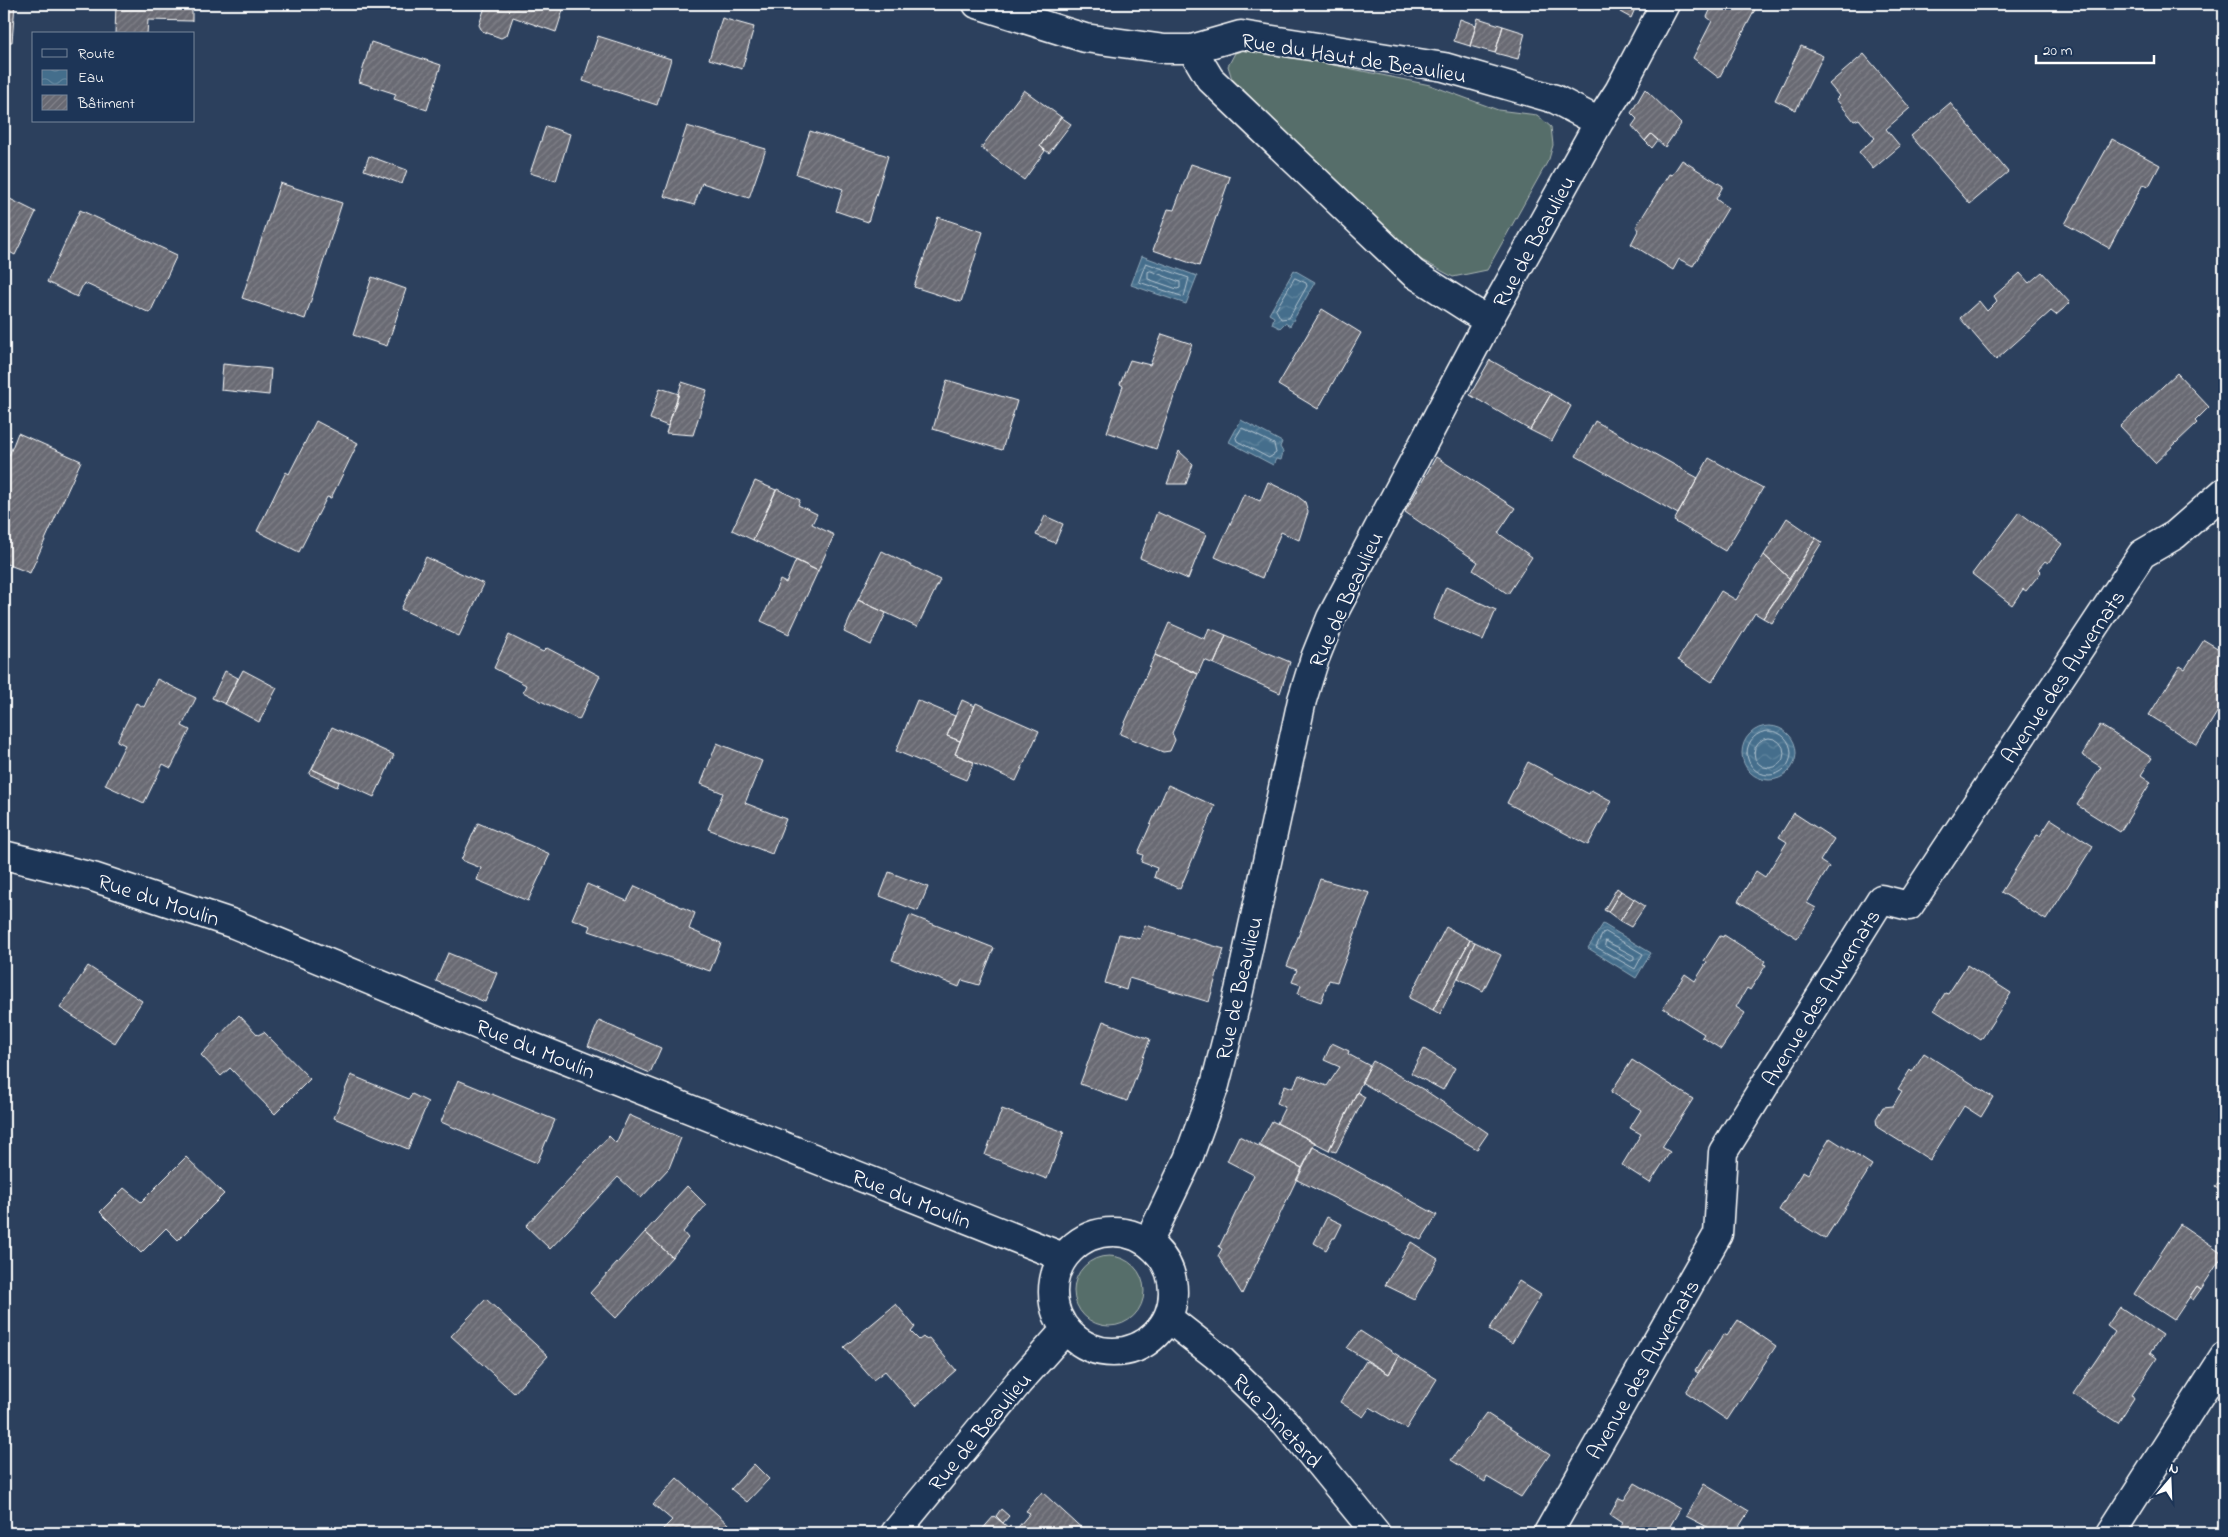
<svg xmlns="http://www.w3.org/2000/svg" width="2228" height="1537" viewBox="0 0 2228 1537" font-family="'Indie Flower',sans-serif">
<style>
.grass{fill:#576e6a;stroke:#abb6b4}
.water{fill:url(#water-waves);stroke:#8fa8ba}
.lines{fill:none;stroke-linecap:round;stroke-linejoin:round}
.shore{stroke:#b4c5d1;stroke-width:1}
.building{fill:url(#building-hatch);stroke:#fff}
.minor-casing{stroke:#fff;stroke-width:31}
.minor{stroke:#1d3557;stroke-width:28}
.labels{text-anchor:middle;stroke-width:5;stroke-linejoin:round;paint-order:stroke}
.street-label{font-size:22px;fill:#fff;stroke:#1d3557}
</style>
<defs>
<pattern id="water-waves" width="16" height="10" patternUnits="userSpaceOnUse" patternTransform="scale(1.25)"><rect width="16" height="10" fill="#446e8c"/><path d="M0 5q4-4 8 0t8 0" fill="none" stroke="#60849d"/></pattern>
<pattern id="building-hatch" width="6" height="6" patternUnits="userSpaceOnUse" patternTransform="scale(1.25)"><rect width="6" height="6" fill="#696a73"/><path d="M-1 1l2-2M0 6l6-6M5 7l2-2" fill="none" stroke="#808088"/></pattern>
</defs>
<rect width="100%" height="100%" fill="#2c405d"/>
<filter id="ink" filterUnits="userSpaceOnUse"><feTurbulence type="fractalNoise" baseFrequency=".02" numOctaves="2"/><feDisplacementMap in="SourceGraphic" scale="10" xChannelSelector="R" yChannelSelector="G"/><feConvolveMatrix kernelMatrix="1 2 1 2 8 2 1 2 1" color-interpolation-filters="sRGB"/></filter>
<g filter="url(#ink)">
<path class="grass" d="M 1251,48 L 1430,85 L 1498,110 L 1537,115 L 1551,127 L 1553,145 L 1549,159 L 1487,270 L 1453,277 L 1418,258 L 1232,79 L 1228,66 L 1235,53 Z
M1074 1291a35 35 0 1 1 70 0a35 35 0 1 1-70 0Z"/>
<path class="water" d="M 1142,256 L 1197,276 L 1186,304 L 1131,285 Z
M 1294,270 L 1315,282 L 1290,326 L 1285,323 L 1280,328 L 1272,324 L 1274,317 L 1269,314 Z
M 1241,420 L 1282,442 L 1280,447 L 1283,452 L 1281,460 L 1276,459 L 1273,465 L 1229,442 Z
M1742 753a27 27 0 1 1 54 0a27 27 0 1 1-54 0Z
M 1603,924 L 1651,953 L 1636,978 L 1588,948 Z"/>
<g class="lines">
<path class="shore" d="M 1146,263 L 1189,278 L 1184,297 L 1139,282 Z
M 1151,271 L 1180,282 L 1180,288 L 1177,289 L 1148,279 L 1148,272 Z
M 1295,278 L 1306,283 L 1307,286 L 1289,318 L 1281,319 L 1276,310 Z
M 1242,428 L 1274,444 L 1276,453 L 1269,458 L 1237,441 L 1236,438 Z
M1747 753a22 22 0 1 1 44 0a22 22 0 1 1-44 0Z
M1754 753a15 15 0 1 1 30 0a15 15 0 1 1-30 0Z
M 1606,932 L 1643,954 L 1635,969 L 1596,947 L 1603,933 Z
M 1606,941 L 1634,956 L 1634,960 L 1631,961 L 1605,946 Z"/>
</g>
<path class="building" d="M 4,4 L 15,4 L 12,42 L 4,42 Z
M 116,4 L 192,4 L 192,21 L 148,20 L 147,34 L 115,34 Z
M 486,4 L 565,4 L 556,32 L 513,17 L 507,35 L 501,38 L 482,31 L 479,25 Z
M 1246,4 L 1283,4 L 1280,10 L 1244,10 Z
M 1623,4 L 1637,4 L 1631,18 L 1620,12 Z
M 1713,4 L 1758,4 L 1719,78 L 1693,58 L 1712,21 L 1707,17 Z
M 722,18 L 754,27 L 742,69 L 709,59 Z
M 1478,18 L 1503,26 L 1495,53 L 1470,46 Z
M 1460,19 L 1476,25 L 1470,46 L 1454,41 Z
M 1503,26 L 1525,33 L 1518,59 L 1495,53 Z
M 598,36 L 671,59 L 657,105 L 583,81 Z
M 371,42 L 441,65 L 427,110 L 394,99 L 396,94 L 359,82 Z
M 1801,46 L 1823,56 L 1796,110 L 1775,100 Z
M 1864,54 L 1910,108 L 1886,129 L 1900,146 L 1873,169 L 1859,152 L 1875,138 L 1859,119 L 1854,121 L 1836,99 L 1839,96 L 1829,84 Z
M 1645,89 L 1681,124 L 1665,147 L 1651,134 L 1645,141 L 1632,126 L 1637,119 L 1631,113 Z
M 1024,90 L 1061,117 L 1040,146 L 1045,151 L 1024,180 L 981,148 Z
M 1950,103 L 2008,172 L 1970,204 L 1911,136 Z
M 1061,117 L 1071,124 L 1049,153 L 1040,146 Z
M 546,126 L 570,134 L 556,181 L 530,173 Z
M 687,126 L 766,149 L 749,198 L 702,183 L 694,205 L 664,196 Z
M 810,131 L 888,156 L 868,222 L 836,211 L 843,189 L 796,174 Z
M 1651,134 L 1658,140 L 1652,148 L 1645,141 Z
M 2112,139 L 2160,165 L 2149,186 L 2143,184 L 2109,248 L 2065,224 Z
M 369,156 L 407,170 L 402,184 L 364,170 Z
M 1682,160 L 1723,186 L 1716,199 L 1728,208 L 1693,266 L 1679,259 L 1673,270 L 1631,244 L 1639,229 L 1636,227 L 1669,174 L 1672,175 Z
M 1191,164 L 1230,177 L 1199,266 L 1153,250 L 1168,209 L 1174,210 Z
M 280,183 L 342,203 L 305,319 L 242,298 Z
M 4,196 L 36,212 L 15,255 L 4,249 Z
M 80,210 L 177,255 L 150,313 L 84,283 L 77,297 L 47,282 Z
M 938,217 L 983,232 L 961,302 L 914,287 Z
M 2042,272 L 2070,303 L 2056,315 L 2051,311 L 1996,360 L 1960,318 L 1979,301 L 1987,311 L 1997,301 L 1994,296 L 2020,273 L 2029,283 Z
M 372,277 L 406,289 L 387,346 L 353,335 Z
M 1322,309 L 1361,333 L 1318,409 L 1278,385 Z
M 1162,334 L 1192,344 L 1156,449 L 1107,432 L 1123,386 L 1120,384 L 1130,360 L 1150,365 Z
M 1490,360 L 1551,394 L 1530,430 L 1470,395 Z
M 223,364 L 271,369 L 269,395 L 221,390 Z
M 2177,373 L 2209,407 L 2195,421 L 2197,423 L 2155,463 L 2120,426 Z
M 947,380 L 1017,401 L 1002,450 L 933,429 Z
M 682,382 L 707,390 L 693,435 L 666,433 Z
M 660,388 L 679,394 L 668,426 L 650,419 Z
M 1551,394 L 1571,406 L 1552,441 L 1530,430 Z
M 316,421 L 358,443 L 331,498 L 327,497 L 299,552 L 257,531 L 286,472 L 289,474 Z
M 1595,421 L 1698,478 L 1678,514 L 1576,456 Z
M 18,433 L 81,461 L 30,573 L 4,563 L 4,468 Z
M 1179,451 L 1193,464 L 1186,484 L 1167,484 Z
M 1436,457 L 1515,508 L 1498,533 L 1532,557 L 1508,594 L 1473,570 L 1478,562 L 1405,512 Z
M 1709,458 L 1763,488 L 1725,551 L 1674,521 Z
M 755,481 L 776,490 L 753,540 L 732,530 Z
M 1268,482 L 1297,496 L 1305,502 L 1308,512 L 1299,540 L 1281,532 L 1262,578 L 1215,557 L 1244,494 L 1260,501 Z
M 777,489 L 800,500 L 798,505 L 817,514 L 812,524 L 834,535 L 818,571 L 753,540 Z
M 1157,512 L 1206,534 L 1188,579 L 1140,558 Z
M 2019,512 L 2062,544 L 2048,563 L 2045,561 L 2038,569 L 2041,572 L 2026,591 L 2023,589 L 2012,605 L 1972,574 Z
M 1045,516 L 1063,524 L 1055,543 L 1036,535 Z
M 1787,518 L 1816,538 L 1790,579 L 1764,555 Z
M 1816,538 L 1822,542 L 1772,623 L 1763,618 Z
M 882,551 L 940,580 L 917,627 L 858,600 Z
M 1764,555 L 1790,579 L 1763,618 L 1755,613 L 1712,682 L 1678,660 L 1721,591 L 1736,600 Z
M 426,557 L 484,584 L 459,636 L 401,609 Z
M 796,560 L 818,571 L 789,634 L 761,621 L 780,580 L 786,583 Z
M 1446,587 L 1496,610 L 1483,640 L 1433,619 Z
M 858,600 L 886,613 L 871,645 L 844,632 Z
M 1169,623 L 1205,639 L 1209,628 L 1226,635 L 1214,664 L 1204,660 L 1198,674 L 1155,655 Z
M 509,635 L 543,652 L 547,648 L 600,676 L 579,720 L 523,692 L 526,685 L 494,668 Z
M 1226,635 L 1290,662 L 1280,693 L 1214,664 Z
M 2204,640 L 2224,652 L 2224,701 L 2197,745 L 2149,715 L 2180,666 L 2185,669 Z
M 1155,655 L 1198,674 L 1172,733 L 1175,740 L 1170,751 L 1163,752 L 1120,734 Z
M 243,670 L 277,688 L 259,722 L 225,704 Z
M 225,671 L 238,678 L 225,704 L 212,698 Z
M 157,679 L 196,698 L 182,726 L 190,730 L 171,768 L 163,764 L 144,803 L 105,785 L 125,745 L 117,741 L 136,703 L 144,707 Z
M 917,700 L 955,716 L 947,736 L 960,741 L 955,754 L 974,762 L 966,780 L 896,751 Z
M 962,700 L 975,706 L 960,741 L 947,736 Z
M 976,703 L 1039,731 L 1016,781 L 955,754 Z
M 2100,725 L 2152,758 L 2141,775 L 2151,782 L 2120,832 L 2077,805 L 2101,767 L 2082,755 Z
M 332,727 L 394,755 L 374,797 L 312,769 Z
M 717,743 L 762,761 L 745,803 L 786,819 L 772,854 L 708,829 L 723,793 L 701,784 Z
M 1528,762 L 1589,794 L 1591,790 L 1612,801 L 1588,845 L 1507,803 Z
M 312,769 L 339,782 L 337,787 L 309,774 Z
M 1168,785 L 1215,806 L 1180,889 L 1154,877 L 1157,868 L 1141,862 L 1143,855 L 1138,853 Z
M 1794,813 L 1834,839 L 1820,861 L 1829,867 L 1807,903 L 1816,908 L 1797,938 L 1738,901 L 1756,871 L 1765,877 L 1787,842 L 1779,837 Z
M 2051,819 L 2093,846 L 2046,920 L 2001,892 L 2037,835 L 2040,836 Z
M 478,823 L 550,854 L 528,901 L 477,880 L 481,868 L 461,860 Z
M 889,872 L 928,887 L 918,911 L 880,896 Z
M 1320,879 L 1370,893 L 1337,982 L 1329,980 L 1321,1002 L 1298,994 L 1301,985 L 1292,982 L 1297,970 L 1287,966 Z
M 587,884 L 627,901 L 635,886 L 695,913 L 689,929 L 721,943 L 710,971 L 589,931 L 591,926 L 572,919 Z
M 1617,888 L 1621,891 L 1608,912 L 1604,910 Z
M 1621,891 L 1634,899 L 1620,921 L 1608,912 Z
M 1634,899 L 1645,906 L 1631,927 L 1620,921 Z
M 910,915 L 994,948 L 979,985 L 962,980 L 959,987 L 892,960 Z
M 1145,925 L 1224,949 L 1209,1002 L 1129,978 L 1126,990 L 1105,983 L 1119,934 L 1140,939 Z
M 1446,927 L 1470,940 L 1433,1010 L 1409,998 Z
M 1724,935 L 1765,961 L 1763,964 L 1766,965 L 1750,990 L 1747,988 L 1736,1007 L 1745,1013 L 1721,1049 L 1702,1037 L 1704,1034 L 1663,1008 L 1685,974 L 1695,981 L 1707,962 L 1704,961 L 1720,936 L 1723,937 Z
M 1470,940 L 1475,942 L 1440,1014 L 1433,1010 Z
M 1475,942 L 1501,955 L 1483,991 L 1458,978 Z
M 448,953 L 497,973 L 485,1002 L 436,981 Z
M 1967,965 L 2011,993 L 1981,1040 L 1934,1010 L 1945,993 L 1948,994 Z
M 88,966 L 142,1001 L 115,1043 L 60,1008 Z
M 239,1015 L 258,1035 L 264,1032 L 310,1079 L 275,1114 L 230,1068 L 221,1076 L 201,1055 Z
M 599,1021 L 661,1048 L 650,1073 L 588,1046 Z
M 1103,1021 L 1150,1039 L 1127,1101 L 1080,1084 Z
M 1332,1043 L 1349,1051 L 1348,1054 L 1370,1066 L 1329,1150 L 1277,1123 L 1285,1107 L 1277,1103 L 1285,1085 L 1293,1088 L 1299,1075 L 1327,1086 L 1340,1067 L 1324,1060 Z
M 1424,1049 L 1455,1068 L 1443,1090 L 1411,1073 Z
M 1924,1053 L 1993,1097 L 1981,1117 L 1964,1106 L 1930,1160 L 1877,1127 L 1876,1119 L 1883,1107 L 1893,1106 L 1902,1091 L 1898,1089 L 1910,1070 L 1912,1072 Z
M 1632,1060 L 1693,1099 L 1662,1147 L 1670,1152 L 1650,1183 L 1622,1165 L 1641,1134 L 1630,1128 L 1641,1110 L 1611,1092 Z
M 1373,1061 L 1426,1091 L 1488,1133 L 1477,1149 L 1361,1082 Z
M 351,1075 L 409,1099 L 412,1094 L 428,1102 L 408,1149 L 334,1118 Z
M 458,1080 L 555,1120 L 537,1163 L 441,1122 Z
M 1357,1092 L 1365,1097 L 1336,1152 L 1329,1150 Z
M 1002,1109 L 1064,1132 L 1047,1179 L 985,1155 Z
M 629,1115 L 681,1138 L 669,1168 L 641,1198 L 618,1177 L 550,1249 L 526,1226 L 609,1136 L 616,1143 Z
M 1272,1121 L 1315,1142 L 1302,1168 L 1259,1145 Z
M 1239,1136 L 1302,1168 L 1242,1294 L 1218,1256 L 1222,1249 L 1219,1247 L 1254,1175 L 1227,1161 Z
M 1830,1138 L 1872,1165 L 1825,1239 L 1779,1210 L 1803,1171 L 1808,1174 Z
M 1313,1147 L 1437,1215 L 1421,1240 L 1297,1180 Z
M 186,1157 L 224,1194 L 178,1240 L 166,1228 L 141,1253 L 100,1212 L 124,1188 L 141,1202 Z
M 2224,1173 L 2224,1194 L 2215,1187 Z
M 687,1186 L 706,1205 L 683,1232 L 688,1238 L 672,1257 L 645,1232 Z
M 1327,1217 L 1342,1224 L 1335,1238 L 1333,1238 L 1326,1250 L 1314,1243 Z
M 2180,1224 L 2224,1254 L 2201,1289 L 2197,1286 L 2174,1320 L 2134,1294 Z
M 645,1232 L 672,1257 L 616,1318 L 590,1293 Z
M 1411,1242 L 1438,1259 L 1414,1299 L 1385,1285 Z
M 1519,1281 L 1541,1295 L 1512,1343 L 1489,1330 Z
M 2197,1286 L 2201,1289 L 2193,1300 L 2189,1297 Z
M 486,1299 L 548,1356 L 514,1393 L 451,1336 Z
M 896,1304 L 915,1327 L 911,1332 L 919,1340 L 923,1337 L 925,1339 L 929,1338 L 956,1370 L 915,1406 L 885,1371 L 873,1380 L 844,1347 Z
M 2120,1307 L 2162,1335 L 2150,1353 L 2157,1358 L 2132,1395 L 2134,1398 L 2118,1423 L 2073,1394 L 2115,1332 L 2107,1326 Z
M 1738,1320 L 1776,1346 L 1727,1420 L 1686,1392 L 1724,1334 L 1727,1336 Z
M 1360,1331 L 1399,1356 L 1389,1374 L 1347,1348 Z
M 1708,1350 L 1712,1353 L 1698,1373 L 1695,1371 Z
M 1399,1356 L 1437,1379 L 1406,1429 L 1370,1407 L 1363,1417 L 1340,1402 L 1366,1361 L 1389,1374 Z
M 1486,1413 L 1550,1454 L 1521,1497 L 1487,1477 L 1485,1482 L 1451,1460 Z
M 754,1464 L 769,1479 L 747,1502 L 731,1489 Z
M 677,1478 L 738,1533 L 659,1533 L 672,1520 L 653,1504 Z
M 1635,1483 L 1680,1509 L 1666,1533 L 1616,1533 L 1622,1523 L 1610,1515 L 1619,1498 L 1624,1500 Z
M 1704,1484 L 1749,1511 L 1735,1533 L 1719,1533 L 1686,1516 Z
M 1042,1492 L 1087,1533 L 979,1533 L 994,1516 L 1014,1532 L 1030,1513 L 1026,1511 Z
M 1001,1509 L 1009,1516 L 1003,1523 L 996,1516 Z"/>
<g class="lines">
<defs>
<path id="minor" d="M 977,4 L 1085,38 L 1165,49 L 1192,49 L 1241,35 L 1444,67 L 1555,99 L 1599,122
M 1192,49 L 1210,79 L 1413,273 L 1488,321
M 4,855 L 93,877 L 234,924 L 490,1030 L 1063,1257
M1053 1292a60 60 0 1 1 120 0a60 60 0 1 1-120 0Z
M 1148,1243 L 1188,1159 L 1215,1085 L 1239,991 L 1302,700 L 1315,658 L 1331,618 L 1488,321 L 1599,122 L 1619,91 L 1665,4
M 1168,1318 L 1219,1358 L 1285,1422 L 1376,1533
M 895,1533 L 1018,1383 L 1066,1329
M 1548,1533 L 1718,1234 L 1723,1152 L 1881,899 L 1909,906 L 2142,554 L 2175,535 L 2224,492
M 2111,1533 L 2224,1357"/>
</defs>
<use href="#minor" class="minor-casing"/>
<use href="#minor" class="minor"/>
</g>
</g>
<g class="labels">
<g class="street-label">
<text transform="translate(1354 57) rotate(9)" y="8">Rue du Haut de Beaulieu</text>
<text transform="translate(1533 241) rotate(-61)" y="8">Rue de Beaulieu</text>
<text transform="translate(1345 599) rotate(-65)" y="8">Rue de Beaulieu</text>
<text transform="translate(2062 676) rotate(-56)" y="8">Avenue des Auvernats</text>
<text transform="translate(159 899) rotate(18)" y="8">Rue du Moulin</text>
<text transform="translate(1238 988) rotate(-77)" y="8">Rue de Beaulieu</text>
<text transform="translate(1820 997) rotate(-58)" y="8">Avenue des Auvernats</text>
<text transform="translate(536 1048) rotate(22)" y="8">Rue du Moulin</text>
<text transform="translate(912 1198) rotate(22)" y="8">Rue du Moulin</text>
<text transform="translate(1642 1369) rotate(-60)" y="8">Avenue des Auvernats</text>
<text transform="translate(1278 1420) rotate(47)" y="8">Rue Dinetard</text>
<text transform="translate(979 1431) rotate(-50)" y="8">Rue de Beaulieu</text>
</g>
</g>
<rect width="2228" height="1537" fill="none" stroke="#1d3557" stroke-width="20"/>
<rect x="10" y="10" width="2208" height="1517" fill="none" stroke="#fff" stroke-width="2" filter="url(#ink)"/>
<rect x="32" y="32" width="162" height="90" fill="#1d3557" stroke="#77869a"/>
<rect x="42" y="49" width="25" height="8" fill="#1d3557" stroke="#77869a"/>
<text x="78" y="58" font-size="15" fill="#ffffff">Route</text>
<rect x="42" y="70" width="25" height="15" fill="url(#water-waves)" stroke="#77869a"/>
<text x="78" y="82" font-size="15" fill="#ffffff">Eau</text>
<rect x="42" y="95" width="25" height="15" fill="url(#building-hatch)" stroke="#77869a"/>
<text x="78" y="108" font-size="15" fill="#ffffff">Bâtiment</text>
<g transform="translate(2170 1480) rotate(19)" stroke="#1d3557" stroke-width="4" paint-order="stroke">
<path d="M0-4L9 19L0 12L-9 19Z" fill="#ffffff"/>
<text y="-8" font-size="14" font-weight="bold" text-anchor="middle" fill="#ffffff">N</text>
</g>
<path d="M2036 55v8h118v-8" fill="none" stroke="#ffffff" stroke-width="2.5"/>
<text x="2043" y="55" font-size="15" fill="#ffffff" stroke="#1d3557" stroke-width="4" paint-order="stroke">20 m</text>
</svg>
